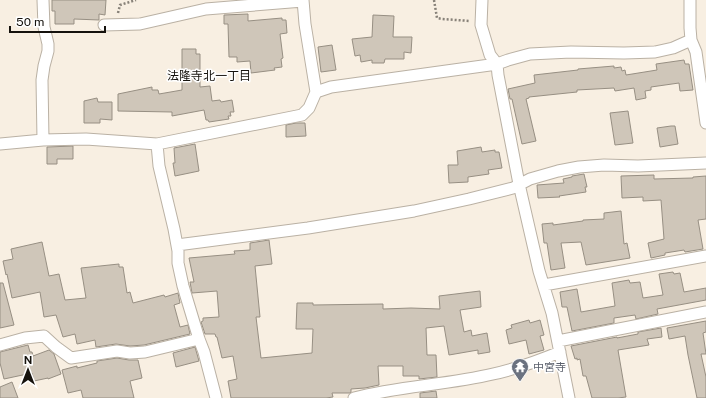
<svg xmlns="http://www.w3.org/2000/svg" width="706" height="398" viewBox="0 0 706 398" font-family="'Public Sans','Noto Sans JP',sans-serif">
<style>
.building{fill:#cfc6b9;stroke:#978f83}
.lines{fill:none;stroke-linecap:round;stroke-linejoin:round}
.minor-casing{stroke:#bab1a4;stroke-width:13}
.path{stroke:#878178;stroke-width:2.5;stroke-dasharray:2 2;stroke-linecap:butt}
.minor{stroke:#fff;stroke-width:11}
.labels{text-anchor:middle;stroke-width:3;stroke-linejoin:round;paint-order:stroke}
.worship-label{font-size:11px;fill:#5b616d;stroke:#fff;text-anchor:start}
.neighbourhood-label{font-size:12px;fill:#15120d;stroke:#fff}
</style>
<rect width="100%" height="100%" fill="#f8efe2"/>
<path class="building" d="M 52,0 L 106,0 L 105,15 L 99,14 L 99,20 L 74,19 L 74,24 L 55,24 L 55,11 L 52,11 Z
M 248,14 L 248,21 L 282,18 L 282,20 L 286,20 L 287,33 L 280,34 L 283,58 L 281,59 L 282,67 L 274,68 L 275,70 L 251,73 L 250,61 L 237,62 L 237,57 L 229,57 L 228,24 L 224,24 L 224,15 Z
M 373,15 L 394,16 L 393,37 L 412,37 L 411,53 L 404,52 L 404,59 L 385,59 L 384,63 L 372,63 L 372,60 L 361,62 L 360,55 L 355,56 L 352,39 L 372,37 Z
M 332,45 L 336,70 L 321,72 L 318,47 Z
M 182,49 L 196,49 L 196,54 L 200,54 L 200,87 L 210,86 L 212,101 L 220,100 L 221,102 L 232,100 L 234,112 L 230,112 L 231,116 L 228,116 L 229,119 L 209,122 L 208,120 L 206,120 L 204,110 L 172,116 L 172,112 L 118,111 L 118,94 L 152,87 L 152,90 L 158,90 L 159,94 L 182,90 Z
M 684,60 L 685,64 L 689,64 L 693,90 L 680,91 L 679,83 L 651,87 L 651,90 L 645,91 L 646,98 L 636,100 L 634,88 L 615,91 L 614,88 L 577,90 L 577,92 L 529,97 L 529,98 L 526,99 L 536,141 L 522,144 L 512,99 L 510,99 L 508,89 L 535,83 L 534,75 L 578,70 L 578,69 L 614,66 L 614,68 L 621,67 L 622,71 L 625,70 L 626,75 L 657,70 L 656,64 Z
M 97,98 L 98,102 L 112,102 L 112,120 L 100,119 L 100,123 L 84,123 L 84,101 Z
M 628,111 L 633,143 L 615,145 L 610,113 Z
M 296,123 L 305,123 L 306,136 L 286,137 L 286,125 Z
M 671,126 L 675,126 L 678,144 L 660,147 L 657,128 Z
M 195,144 L 199,171 L 175,176 L 173,163 L 175,163 L 174,148 Z
M 73,146 L 73,159 L 57,159 L 57,164 L 47,164 L 47,147 Z
M 481,147 L 482,152 L 495,150 L 495,152 L 499,152 L 502,168 L 488,170 L 489,174 L 468,177 L 468,182 L 449,183 L 448,165 L 458,165 L 457,151 Z
M 584,174 L 587,187 L 585,187 L 586,192 L 559,196 L 560,197 L 538,198 L 537,185 L 564,183 L 563,179 L 572,177 L 572,176 Z
M 654,175 L 654,179 L 693,178 L 693,177 L 706,176 L 706,219 L 698,220 L 703,249 L 685,252 L 684,250 L 665,253 L 665,255 L 651,258 L 648,243 L 664,239 L 661,200 L 643,201 L 643,197 L 622,198 L 621,176 Z
M 621,211 L 624,244 L 627,243 L 630,258 L 586,265 L 581,242 L 561,243 L 565,268 L 551,270 L 547,243 L 544,243 L 542,224 L 553,223 L 553,225 L 583,221 L 583,220 L 604,219 L 604,213 Z
M 269,240 L 272,264 L 255,266 L 260,317 L 256,317 L 261,358 L 312,353 L 313,329 L 296,329 L 297,303 L 313,303 L 313,305 L 383,304 L 383,309 L 411,308 L 440,309 L 439,296 L 480,291 L 481,307 L 460,310 L 464,332 L 471,330 L 472,336 L 487,333 L 490,352 L 478,354 L 478,350 L 449,355 L 444,326 L 426,328 L 427,355 L 436,355 L 437,377 L 419,379 L 419,376 L 403,376 L 403,366 L 378,366 L 379,385 L 365,388 L 351,389 L 351,392 L 350,393 L 332,393 L 333,397 L 326,398 L 231,398 L 228,381 L 237,379 L 233,356 L 222,358 L 217,337 L 216,337 L 215,334 L 205,334 L 201,322 L 203,321 L 203,318 L 219,317 L 217,291 L 192,293 L 190,282 L 194,282 L 189,258 L 235,254 L 234,251 L 250,250 L 250,243 Z
M 42,242 L 49,276 L 59,274 L 65,300 L 86,298 L 81,268 L 119,264 L 119,267 L 123,267 L 127,293 L 130,292 L 133,303 L 164,295 L 165,297 L 178,293 L 180,303 L 174,305 L 180,327 L 188,325 L 190,334 L 144,345 L 130,346 L 116,344 L 96,347 L 95,340 L 77,344 L 75,334 L 63,337 L 56,315 L 44,317 L 40,292 L 12,298 L 7,274 L 6,275 L 3,261 L 13,259 L 11,249 Z
M 673,272 L 674,274 L 680,273 L 684,292 L 706,288 L 706,300 L 657,309 L 658,314 L 636,319 L 635,315 L 614,318 L 614,323 L 572,331 L 567,307 L 562,307 L 560,292 L 577,289 L 581,312 L 615,306 L 612,283 L 629,280 L 630,283 L 640,282 L 643,298 L 663,295 L 659,274 Z
M 0,283 L 3,283 L 14,325 L 0,328 Z
M 529,320 L 530,323 L 540,320 L 544,335 L 540,336 L 544,350 L 529,354 L 526,340 L 509,344 L 506,330 L 512,328 L 511,325 Z
M 706,321 L 706,332 L 703,333 L 706,354 L 701,354 L 706,377 L 706,398 L 697,398 L 688,355 L 685,336 L 669,339 L 667,328 Z
M 661,328 L 662,337 L 647,339 L 649,345 L 618,350 L 626,397 L 618,398 L 592,398 L 586,376 L 583,376 L 580,359 L 577,360 L 577,358 L 575,359 L 571,346 L 617,337 L 617,338 L 638,334 L 638,332 Z
M 28,345 L 30,352 L 32,352 L 33,356 L 49,350 L 54,354 L 61,374 L 48,379 L 48,378 L 34,381 L 32,373 L 4,379 L 0,363 L 0,352 Z
M 195,347 L 199,361 L 176,367 L 173,353 Z
M 117,358 L 129,360 L 138,360 L 142,378 L 130,381 L 134,398 L 83,398 L 81,390 L 68,393 L 62,370 L 77,366 L 77,368 L 97,363 L 97,361 Z
M 12,382 L 18,398 L 0,398 L 0,387 Z
M 436,391 L 437,398 L 420,398 L 420,393 Z"/>
<g class="lines">
<defs>
<path id="minor" d="M 43,0 L 44,27 L 48,44 L 48,51 L 44,66 L 42,80 L 43,140
M 482,0 L 481,25 L 490,55 L 497,64 L 498,75 L 519,184 L 539,271 L 552,313 L 569,398
M 104,25 L 140,24 L 206,9 L 303,1
M 691,40 L 696,52 L 706,123
M 316,92 L 331,87 L 497,64 L 508,60 L 530,54 L 571,52 L 624,53 L 655,52 L 673,48 L 691,40 L 690,28 L 690,0
M 0,144 L 43,140 L 86,139 L 157,144 L 302,115 L 309,108 L 316,92 L 305,24 L 303,0
M 157,144 L 159,166 L 174,229 L 178,251 L 178,263 L 183,286 L 199,339 L 204,352 L 216,398
M 177,245 L 308,228 L 414,211 L 469,199 L 513,188 L 530,179 L 558,171 L 579,167 L 604,165 L 638,166 L 706,163
M 544,285 L 706,256
M 558,341 L 706,312
M 0,345 L 25,338 L 44,336 L 56,347 L 71,358 L 117,351 L 130,353 L 145,352 L 199,339
M 354,398 C 399,386 447,385 493,374 C 516,369 538,361 560,352"/>
</defs>
<use href="#minor" class="minor-casing"/>
<path class="path" d="M 434,0 L 437,18 L 442,19 L 470,21
M 118,13 L 120,5 L 136,0"/>
<use href="#minor" class="minor"/>
</g>
<defs>
<symbol id="temple-pin" viewBox="-11 -11 22 30"><path d="M0 17L-7.5 6A9.5 9.5 0 1 1 7.5 6Z" fill="#6b7280" stroke="#fff"/><path d="M0-6L5-2H3V0L6.5 2.5H4V6H1.5V3h-3V6H-4V2.5H-6.5L-3 0V-2H-5Z" fill="#fff"/></symbol>
</defs>
<g fill-rule="evenodd">
<use href="#temple-pin" x="510" y="357" width="20" height="27"/>
</g>
<g class="labels">
<g class="worship-label">
<text x="533" y="371">中宮寺</text>
</g>
<g class="neighbourhood-label">
<text x="209" y="80">法隆寺北一丁目</text>
</g>
</g>
<g transform="translate(28 370)" stroke="#ffffff" stroke-width="3" paint-order="stroke">
<path d="M0-3L7 15L0 10L-7 15Z" fill="#15120d"/>
<text y="-6" font-size="11" font-weight="bold" text-anchor="middle" fill="#15120d">N</text>
</g>
<path d="M10 26v6h95v-6" fill="none" stroke="#15120d" stroke-width="2"/>
<text x="16" y="26" font-size="12" fill="#15120d" stroke="#ffffff" stroke-width="3" paint-order="stroke">50 m</text>
</svg>
